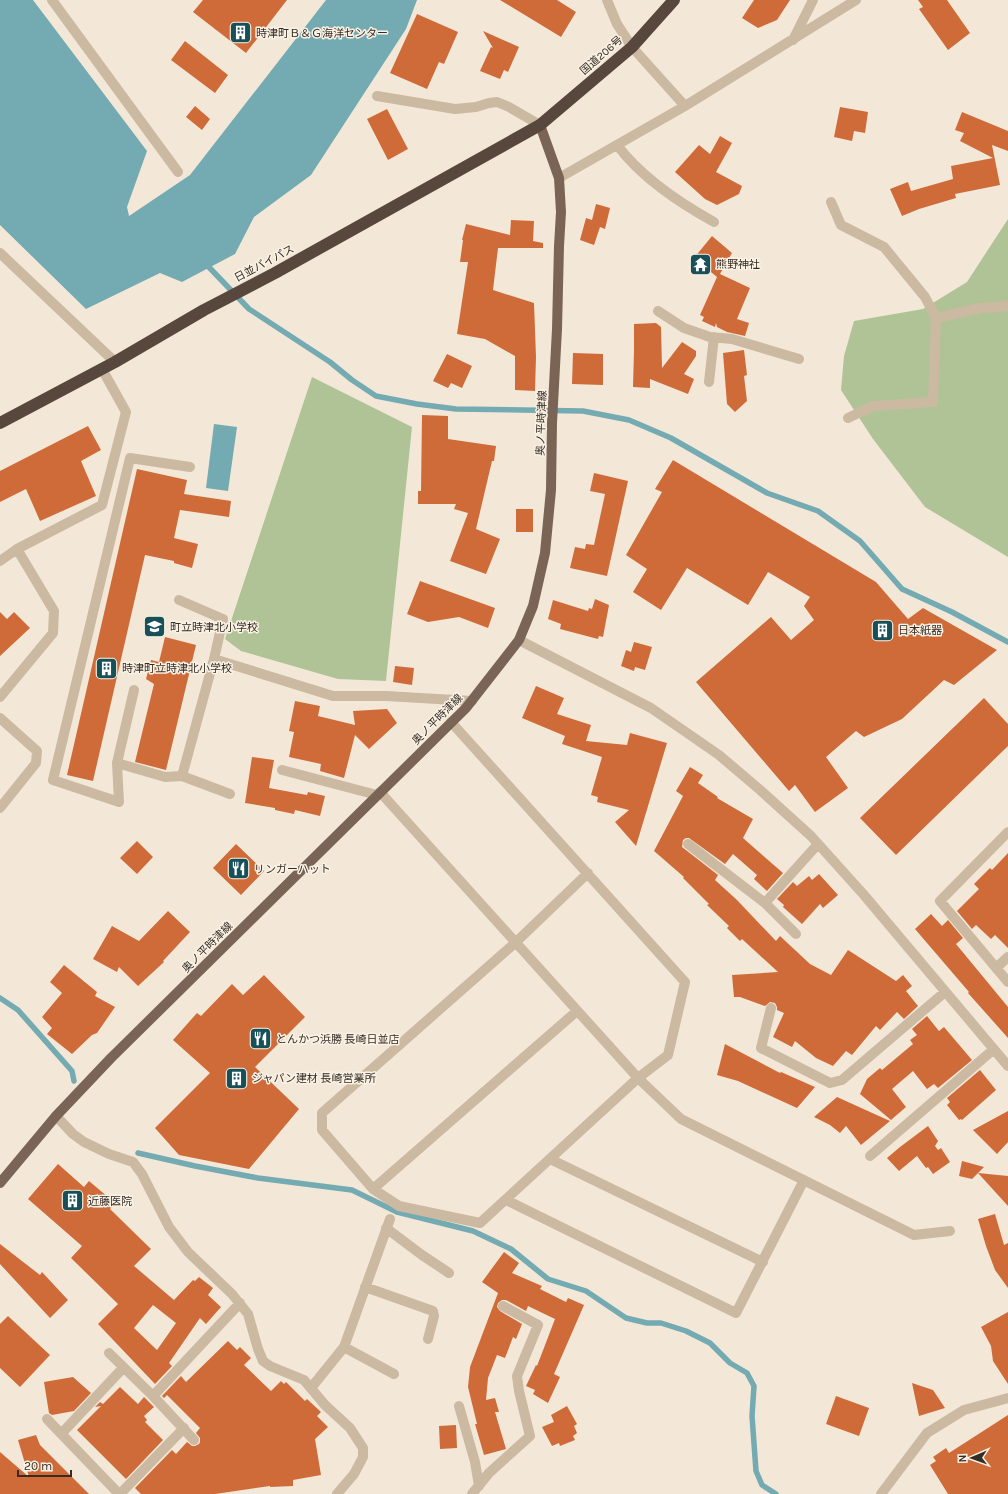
<svg xmlns="http://www.w3.org/2000/svg" width="1008" height="1494" viewBox="0 0 1008 1494" font-family="Karla,'Noto Sans JP',sans-serif">
<style>
.green{fill:#b0c396}
.water{fill:#74aab2}
.lines{fill:none;stroke-linecap:round;stroke-linejoin:round}
.stream{stroke:#74aab2;stroke-width:5.5}
.building{fill:#cf6b39;fill-rule:evenodd}
.minor{stroke:#ccb9a2;stroke-width:10}
.major{stroke:#796455;stroke-width:10}
.highway{stroke:#57473c;stroke-width:12}
.labels{text-anchor:middle;stroke-width:3;stroke-linejoin:round;paint-order:stroke}
.poi-label{font-size:11px;fill:#362c25;stroke:#faf2e4;text-anchor:start}
.street-label{font-size:11px;fill:#362c25;stroke:#faf2e4}
</style>
<rect width="100%" height="100%" fill="#f3e8d7"/>
<path class="green" d="M 1008,219 L 1008,557 L 925,507 L 873,439 L 841,390 L 844,356 L 854,321 L 923,309 L 967,282 Z
M 312,377 L 412,427 L 386,681 L 338,679 L 241,651 L 225,639 Z"/>
<path class="water" d="M 0,0 L 33,0 L 147,151 L 127,207 L 129,216 L 190,175 L 326,0 L 417,0 L 406,29 L 311,175 L 254,217 L 235,254 L 182,282 L 160,273 L 86,309 L 0,225 Z
M 214,424 L 237,427 L 228,491 L 206,488 Z"/>
<g class="lines">
<path class="stream" d="M 205,263 L 249,309 L 330,362 L 352,380 L 376,396 L 417,404 L 456,409 L 583,411 L 629,420 L 671,438 L 767,493 L 818,511 L 860,541 L 902,589 L 952,612 L 1008,642
M 0,998 L 18,1010 L 72,1071 L 74,1081
M 138,1153 L 195,1166 L 258,1178 L 352,1190 L 397,1212 L 473,1231 L 511,1249 L 548,1279 L 586,1291 L 626,1318 L 647,1323 L 661,1323 L 686,1331 L 710,1343 L 730,1363 L 747,1373 L 754,1386 L 752,1416 L 756,1471 L 762,1485 L 776,1494"/>
</g>
<path class="building" d="M 203,0 L 287,0 L 246,53 L 193,12 Z
M 500,0 L 557,0 L 576,12 L 561,37 Z
M 754,0 L 790,0 L 777,20 L 758,28 L 742,18 Z
M 918,0 L 947,0 L 970,33 L 948,50 L 919,9 L 923,7 Z
M 417,14 L 458,32 L 444,64 L 439,62 L 427,89 L 390,73 Z
M 483,31 L 519,47 L 508,72 L 504,70 L 500,79 L 480,71 L 491,47 L 493,48 Z
M 185,41 L 228,75 L 215,93 L 171,60 Z
M 195,106 L 210,119 L 202,130 L 186,117 Z
M 840,107 L 868,112 L 865,133 L 854,131 L 852,141 L 834,137 Z
M 387,109 L 408,149 L 388,160 L 367,119 Z
M 962,112 L 1008,131 L 1008,151 L 992,145 L 1000,185 L 955,194 L 956,198 L 919,209 L 902,216 L 890,189 L 908,182 L 911,191 L 953,179 L 951,166 L 993,158 L 960,141 L 964,133 L 955,130 Z
M 720,136 L 732,143 L 716,172 L 742,186 L 739,194 L 717,205 L 705,199 L 675,172 L 699,145 L 710,154 Z
M 596,204 L 610,208 L 605,229 L 600,227 L 594,245 L 580,240 L 586,218 L 592,220 Z
M 511,220 L 534,221 L 533,241 L 543,243 L 543,248 L 498,248 L 493,290 L 534,303 L 536,357 L 535,391 L 515,390 L 515,356 L 485,339 L 457,334 L 468,262 L 460,262 L 463,240 L 462,240 L 466,224 L 510,235 Z
M 712,236 L 732,253 L 720,274 L 750,288 L 737,319 L 749,323 L 745,336 L 727,332 L 717,327 L 716,323 L 715,327 L 702,321 L 704,317 L 700,315 L 717,277 L 694,258 Z
M 656,323 L 661,327 L 662,368 L 682,342 L 696,351 L 696,356 L 684,374 L 694,379 L 688,394 L 650,379 L 650,388 L 633,387 L 634,350 L 634,324 Z
M 744,350 L 747,375 L 744,376 L 747,401 L 735,412 L 727,404 L 723,353 Z
M 573,353 L 603,354 L 603,385 L 572,384 Z
M 447,354 L 472,366 L 462,388 L 451,383 L 448,388 L 433,381 Z
M 422,415 L 448,416 L 448,439 L 496,446 L 494,461 L 492,461 L 476,529 L 500,539 L 486,574 L 450,561 L 468,513 L 454,509 L 456,504 L 418,504 L 418,491 L 421,491 Z
M 88,426 L 101,450 L 81,461 L 96,496 L 40,521 L 26,489 L 0,502 L 0,471 Z
M 673,460 L 876,582 L 908,619 L 923,608 L 997,650 L 954,685 L 944,680 L 902,719 L 864,737 L 856,731 L 826,757 L 848,788 L 815,812 L 795,785 L 789,791 L 696,682 L 771,617 L 791,640 L 814,620 L 804,606 L 810,597 L 768,572 L 748,605 L 687,568 L 661,610 L 633,592 L 647,569 L 626,555 L 662,492 L 655,489 Z
M 137,469 L 187,480 L 184,494 L 231,501 L 229,517 L 180,510 L 174,538 L 198,544 L 192,568 L 174,563 L 174,561 L 145,555 L 93,781 L 67,775 Z
M 594,473 L 628,481 L 607,576 L 570,568 L 575,547 L 585,549 L 586,544 L 594,545 L 605,494 L 590,491 Z
M 516,509 L 533,509 L 533,532 L 516,532 Z
M 420,581 L 495,608 L 488,628 L 459,617 L 428,622 L 407,614 Z
M 595,599 L 609,605 L 603,637 L 599,636 L 598,639 L 560,629 L 561,624 L 548,619 L 553,600 L 588,611 L 589,608 L 592,609 Z
M 0,612 L 7,619 L 14,612 L 30,628 L 0,656 Z
M 165,637 L 196,645 L 166,770 L 135,762 L 154,684 L 146,679 L 151,660 L 159,662 Z
M 634,642 L 652,647 L 645,670 L 635,667 L 634,671 L 621,666 L 626,650 L 631,652 Z
M 395,666 L 414,668 L 412,685 L 393,682 Z
M 536,686 L 564,698 L 557,714 L 591,725 L 586,741 L 627,745 L 630,733 L 667,743 L 636,846 L 615,822 L 629,810 L 597,802 L 598,797 L 591,795 L 602,757 L 562,744 L 565,736 L 522,718 Z
M 984,698 L 1008,724 L 1008,746 L 896,855 L 860,818 Z
M 295,701 L 320,706 L 318,716 L 355,725 L 353,711 L 387,709 L 397,723 L 369,749 L 355,735 L 344,778 L 320,771 L 321,764 L 289,757 L 294,732 L 289,731 Z
M 252,757 L 274,760 L 269,788 L 307,795 L 308,792 L 325,796 L 320,816 L 295,810 L 294,814 L 275,810 L 275,808 L 245,803 Z
M 690,767 L 703,775 L 698,783 L 718,797 L 717,798 L 753,819 L 743,838 L 783,873 L 767,891 L 754,879 L 757,875 L 733,854 L 725,864 L 689,838 L 686,838 L 683,840 L 682,847 L 718,875 L 715,880 L 737,900 L 776,941 L 780,936 L 810,964 L 831,975 L 848,950 L 896,981 L 903,975 L 912,986 L 906,991 L 918,1006 L 904,1019 L 897,1012 L 880,1030 L 876,1026 L 852,1055 L 846,1051 L 833,1066 L 816,1058 L 795,1041 L 792,1047 L 773,1037 L 784,1013 L 777,1010 L 777,1007 L 775,1003 L 770,1002 L 765,1006 L 740,997 L 734,997 L 732,975 L 778,972 L 742,939 L 740,941 L 727,928 L 729,926 L 707,905 L 709,904 L 683,878 L 684,877 L 654,851 L 683,796 L 676,791 Z
M 137,841 L 153,857 L 137,874 L 120,858 Z
M 236,844 L 264,871 L 241,895 L 213,868 Z
M 1008,853 L 1008,948 L 995,935 L 991,939 L 976,925 L 972,929 L 957,911 L 979,889 L 974,884 L 990,868 L 992,870 Z
M 819,874 L 838,895 L 823,908 L 820,904 L 802,924 L 783,907 L 784,905 L 777,899 L 793,882 L 797,886 L 809,876 L 812,880 Z
M 168,911 L 190,932 L 163,961 L 164,962 L 138,986 L 119,967 L 117,972 L 93,959 L 112,926 L 139,941 Z
M 931,914 L 942,926 L 948,920 L 963,938 L 956,944 L 1008,1007 L 1008,1038 L 968,993 L 969,992 L 915,929 Z
M 64,965 L 97,992 L 95,996 L 115,1007 L 97,1033 L 92,1035 L 72,1054 L 47,1034 L 52,1028 L 42,1017 L 62,993 L 50,982 Z
M 264,975 L 305,1017 L 255,1067 L 299,1109 L 249,1169 L 179,1155 L 155,1128 L 210,1073 L 173,1040 L 197,1013 L 201,1016 L 232,984 L 243,995 Z
M 927,1016 L 939,1031 L 944,1027 L 972,1060 L 938,1088 L 934,1084 L 927,1089 L 913,1071 L 892,1089 L 906,1107 L 891,1120 L 860,1094 L 867,1079 L 880,1068 L 882,1070 L 913,1044 L 910,1040 L 917,1035 L 912,1029 Z
M 725,1044 L 780,1073 L 781,1072 L 815,1087 L 797,1108 L 738,1081 L 717,1075 Z
M 980,1070 L 996,1090 L 962,1120 L 961,1119 L 959,1120 L 947,1105 L 950,1102 L 947,1098 Z
M 837,1097 L 890,1121 L 861,1145 L 846,1126 L 840,1133 L 830,1125 L 814,1117 Z
M 1008,1111 L 1008,1142 L 997,1154 L 973,1130 Z
M 928,1126 L 938,1141 L 935,1146 L 938,1150 L 941,1148 L 950,1162 L 933,1174 L 928,1167 L 926,1168 L 917,1156 L 899,1171 L 887,1158 L 900,1147 Z
M 962,1161 L 984,1167 L 978,1173 L 1008,1176 L 1008,1206 L 978,1173 L 972,1179 L 959,1176 Z
M 58,1164 L 84,1187 L 89,1181 L 115,1203 L 110,1209 L 151,1249 L 134,1266 L 174,1300 L 193,1280 L 195,1281 L 199,1277 L 213,1288 L 208,1295 L 221,1307 L 206,1324 L 200,1318 L 169,1363 L 172,1366 L 155,1384 L 98,1324 L 118,1304 L 71,1258 L 82,1246 L 28,1199 ZM 153,1305 L 176,1323 L 157,1350 L 134,1328 Z
M 995,1214 L 1004,1245 L 1008,1243 L 1008,1288 L 995,1270 L 986,1246 L 978,1219 Z
M 0,1244 L 40,1275 L 42,1272 L 68,1300 L 50,1318 L 0,1264 Z
M 504,1252 L 519,1263 L 512,1273 L 542,1286 L 540,1289 L 566,1302 L 568,1298 L 584,1305 L 554,1374 L 560,1377 L 548,1403 L 533,1394 L 535,1390 L 526,1386 L 536,1365 L 537,1366 L 555,1319 L 528,1306 L 526,1311 L 506,1300 L 502,1300 L 498,1303 L 497,1307 L 500,1311 L 522,1324 L 516,1339 L 513,1337 L 505,1358 L 497,1355 L 488,1378 L 486,1400 L 495,1398 L 499,1412 L 495,1412 L 506,1449 L 484,1455 L 475,1424 L 477,1424 L 468,1387 L 470,1367 L 498,1293 L 482,1282 Z
M 1008,1312 L 1008,1384 L 993,1361 L 991,1346 L 981,1327 Z
M 8,1316 L 50,1355 L 20,1387 L 0,1368 L 0,1324 Z
M 228,1341 L 237,1350 L 240,1347 L 251,1358 L 244,1365 L 271,1391 L 281,1381 L 284,1384 L 286,1382 L 305,1401 L 307,1399 L 321,1412 L 317,1416 L 328,1427 L 315,1439 L 321,1475 L 293,1480 L 293,1486 L 270,1487 L 270,1486 L 215,1494 L 141,1494 L 135,1488 L 172,1450 L 176,1454 L 187,1442 L 192,1446 L 195,1446 L 199,1444 L 200,1442 L 200,1438 L 196,1433 L 200,1428 L 167,1395 L 164,1398 L 162,1396 L 181,1376 L 186,1382 Z
M 73,1377 L 91,1393 L 74,1411 L 52,1415 L 49,1413 L 44,1382 Z
M 912,1383 L 933,1390 L 945,1408 L 919,1416 Z
M 120,1387 L 138,1404 L 144,1397 L 154,1407 L 144,1416 L 147,1420 L 145,1422 L 163,1440 L 126,1479 L 77,1430 L 101,1406 L 95,1407 L 100,1402 L 103,1404 Z
M 836,1396 L 869,1408 L 859,1436 L 826,1424 Z
M 567,1406 L 577,1424 L 574,1426 L 577,1433 L 573,1436 L 575,1440 L 560,1446 L 559,1443 L 552,1446 L 542,1427 L 554,1422 L 551,1415 Z
M 1008,1415 L 1008,1494 L 948,1494 L 930,1465 L 936,1461 L 933,1457 L 946,1448 L 949,1453 Z
M 456,1425 L 457,1448 L 440,1449 L 439,1426 Z
M 36,1435 L 40,1445 L 89,1494 L 0,1494 L 0,1452 L 29,1477 L 18,1440 Z"/>
<g class="lines">
<path class="minor" d="M 52,0 L 178,172
M 607,0 L 617,24 L 632,47 L 685,106
M 793,40 L 813,0
M 377,96 L 455,109 L 476,107 L 489,103 L 497,102 L 509,107 L 540,125
M 617,145 C 642,178 678,202 714,222
M 559,178 L 685,106 L 856,0
M 831,202 L 841,225 L 884,247 L 925,297 L 936,318 L 933,402 L 873,406 L 848,418
M 0,253 L 115,362
M 658,311 L 684,328 L 710,337 L 732,339 L 799,359
M 936,318 L 980,308 L 1008,306
M 709,382 L 714,337
M 190,467 L 130,458 L 53,780 L 119,802 L 117,763 L 165,777 L 182,776 L 214,659 L 333,696 L 386,696 L 472,701
M 0,561 L 17,549 L 102,505 L 126,412 L 102,369
M 179,600 L 223,619 L 214,659
M 519,640 L 651,708 L 719,755 L 759,789 L 811,836 L 864,895 L 1008,1066
M 0,697 L 53,633 L 54,611 L 17,549
M 0,718 L 37,751 L 36,763 L 0,808
M 451,722 L 685,982 L 668,1055 L 638,1078 L 480,1223 L 399,1206 L 373,1189 L 577,1011
M 117,763 L 134,690
M 282,770 L 377,795
M 182,776 L 230,794
M 380,792 L 638,1078 L 681,1119 L 914,1235 L 950,1231
M 1008,832 L 940,901 L 1008,982
M 688,844 L 765,903 L 796,934
M 765,903 L 818,844
M 996,968 L 1008,957
M 771,1008 L 761,1048 L 830,1083 L 842,1080 L 945,992
M 56,1116 L 73,1134 L 84,1142 L 109,1154 L 133,1162 L 142,1174 L 169,1227 L 188,1252 L 232,1294 L 248,1314 L 258,1349 L 263,1361 L 270,1366 L 304,1380 L 325,1405 L 350,1428 L 363,1448 L 363,1457 L 354,1474 L 337,1494
M 870,1156 L 994,1049
M 550,1159 L 763,1262
M 373,1189 L 322,1130 L 322,1113 L 515,943 L 588,873
M 506,1200 L 736,1313 L 804,1180
M 386,1228 L 422,1255 L 449,1273
M 365,1287 L 433,1311 L 434,1316 L 428,1339
M 344,1347 L 394,1374
M 109,1353 L 153,1396 L 194,1440
M 311,1388 L 344,1347 L 390,1219
M 153,1396 L 240,1303
M 459,1406 L 475,1462 L 479,1486
M 47,1419 L 119,1494
M 62,1433 L 123,1368
M 120,1494 L 184,1428
M 472,1494 L 489,1473 L 530,1436 L 519,1391 L 517,1376 L 538,1325 L 503,1306
M 881,1494 L 927,1433 L 964,1410 L 1008,1398"/>
<path class="major" d="M 0,1183 L 56,1116 L 111,1058 L 466,708 L 519,640 L 533,606 L 545,553 L 551,490 L 552,423 L 557,329 L 559,246 L 561,212 L 559,178 L 540,125"/>
<path class="highway" d="M 0,423 L 115,362 L 204,310 L 275,273 L 540,125 L 632,47 L 674,0"/>
</g>
<defs>
<symbol id="building-square" viewBox="-11 -11 22 22"><rect x="-9" y="-9" width="18" height="18" rx="4" fill="#18505a" stroke="#faf2e4"/><path d="M-4-6H4V6H1V3H-1V6H-4ZM-2.5-4.3h1.7v1.8h-1.7ZM.8-4.3h1.7v1.8H.8ZM-2.5-1h1.7V.8h-1.7ZM.8-1h1.7V.8H.8Z" fill="#fff"/></symbol>
<symbol id="temple-square" viewBox="-11 -11 22 22"><rect x="-9" y="-9" width="18" height="18" rx="4" fill="#18505a" stroke="#faf2e4"/><path d="M0-6L5-2H3V0L6.5 2.5H4V6H1.5V3h-3V6H-4V2.5H-6.5L-3 0V-2H-5Z" fill="#fff"/></symbol>
<symbol id="school-square" viewBox="-11 -11 22 22"><rect x="-9" y="-9" width="18" height="18" rx="4" fill="#18505a" stroke="#faf2e4"/><path d="M0-5L7-2L0 1L-7-2ZM-4 1L0 2.5L4 1V4Q0 6-4 4Z" fill="#fff"/></symbol>
<symbol id="restaurant-square" viewBox="-11 -11 22 22"><rect x="-9" y="-9" width="18" height="18" rx="4" fill="#18505a" stroke="#faf2e4"/><path d="M-5-6h1v4h1v-4h1v4h1v-4h1v5L-1.5 .5V6h-2V.5L-5-1ZM5-6V6H3V1.5H1.5Q1.5-4 5-6Z" fill="#fff"/></symbol>
</defs>
<g fill-rule="evenodd">
<use href="#building-square" x="228" y="20" width="25" height="25"/>
<use href="#temple-square" x="688" y="252" width="25" height="25"/>
<use href="#school-square" x="142" y="614" width="25" height="25"/>
<use href="#building-square" x="870" y="618" width="25" height="25"/>
<use href="#building-square" x="94" y="656" width="25" height="25"/>
<use href="#restaurant-square" x="226" y="856" width="25" height="25"/>
<use href="#restaurant-square" x="248" y="1026" width="25" height="25"/>
<use href="#building-square" x="224" y="1066" width="25" height="25"/>
<use href="#building-square" x="60" y="1188" width="25" height="25"/>
</g>
<g class="labels">
<g class="poi-label">
<text x="256" y="37">時津町Ｂ＆Ｇ海洋センター</text>
<text x="716" y="268">熊野神社</text>
<text x="170" y="631">町立時津北小学校</text>
<text x="898" y="634">日本紙器</text>
<text x="122" y="672">時津町立時津北小学校</text>
<text x="254" y="873">リンガーハット</text>
<text x="276" y="1043">とんかつ浜勝 長崎日並店</text>
<text x="252" y="1082">ジャパン建材 長崎営業所</text>
<text x="88" y="1205">近藤医院</text>
</g>
<g class="street-label">
<text transform="translate(601 55) rotate(-41)" y="4">国道206号</text>
<text transform="translate(264 263) rotate(-28)" y="4">日並バイパス</text>
<text transform="translate(541 423) rotate(-88)" y="4">奥ノ平時津線</text>
<text transform="translate(437 719) rotate(-45)" y="4">奥ノ平時津線</text>
<text transform="translate(207 947) rotate(-45)" y="4">奥ノ平時津線</text>
</g>
</g>
<g transform="translate(972 1458) rotate(268)" stroke="#faf2e4" stroke-width="3" paint-order="stroke">
<path d="M0-3L7 15L0 10L-7 15Z" fill="#362c25"/>
<text y="-6" font-size="11" font-weight="bold" text-anchor="middle" fill="#362c25">N</text>
</g>
<path d="M18 1470v6h53v-6" fill="none" stroke="#362c25" stroke-width="2"/>
<text x="24" y="1470" font-size="12" fill="#362c25" stroke="#faf2e4" stroke-width="3" paint-order="stroke">20 m</text>
</svg>
